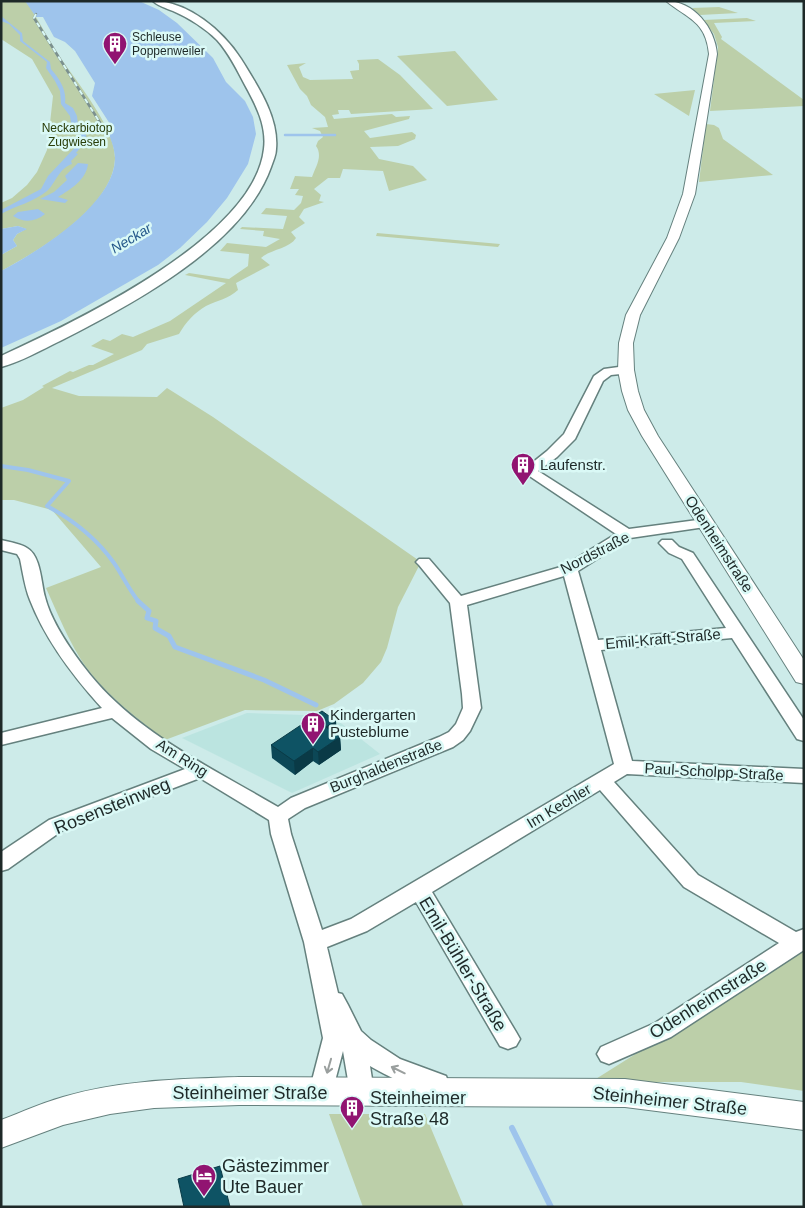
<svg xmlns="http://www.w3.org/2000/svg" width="805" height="1208" viewBox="0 0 805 1208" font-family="Arial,sans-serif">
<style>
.built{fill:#bbe4e0}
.green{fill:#bccfa9}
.water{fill:#9ec4ec}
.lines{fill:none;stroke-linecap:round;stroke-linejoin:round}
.stream-far3{stroke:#9ec4ec;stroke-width:2.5}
.stream-far2{stroke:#9ec4ec;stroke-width:4}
.stream-far1{stroke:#9ec4ec;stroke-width:5}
.stream{stroke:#9ec4ec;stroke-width:6}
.minor-casing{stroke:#65817e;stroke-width:3}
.tertiary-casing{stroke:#65817e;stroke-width:2}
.secondary-casing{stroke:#65817e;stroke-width:3}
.minor{fill:#fff;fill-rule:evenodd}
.tertiary{fill:#fff;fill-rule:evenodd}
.secondary{fill:#fff;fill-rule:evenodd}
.rail-casing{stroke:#7b908f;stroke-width:2.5}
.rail{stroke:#daf9f6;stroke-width:2;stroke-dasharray:5;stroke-linecap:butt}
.wall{fill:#0c4756}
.shaded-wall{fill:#0a3a46}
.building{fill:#0e5364;stroke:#0a3a46}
.oneway{stroke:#9a9f9e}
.labels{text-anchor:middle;stroke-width:5;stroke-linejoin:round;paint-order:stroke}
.far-poi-label{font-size:12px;fill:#1e2928;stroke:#daf9f6;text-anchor:start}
.far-park-label{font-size:12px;fill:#293d08;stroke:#daf9f6}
.far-water-label{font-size:14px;font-style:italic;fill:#24578a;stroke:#daf9f6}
.poi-label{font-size:15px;fill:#1e2928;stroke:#daf9f6;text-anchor:start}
.street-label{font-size:15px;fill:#1e2928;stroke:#daf9f6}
.near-street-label{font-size:18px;fill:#1e2928;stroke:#daf9f6}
.near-poi-label{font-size:18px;fill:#1e2928;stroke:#daf9f6;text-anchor:start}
</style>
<rect width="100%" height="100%" fill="#cdebe9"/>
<path class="built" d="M 247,713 L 332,716 L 380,754 L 292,793 L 182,738 Z"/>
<path class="green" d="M 1,1 L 25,1 L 30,7 C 38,20 45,33 53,46 C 70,75 116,126 115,159 C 113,207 39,251 1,271 L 1,255 L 17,246 L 13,240 L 17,234 L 26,229 L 18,226 L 1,229 L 1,203 L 12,198 L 27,185 L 37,172 L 47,150 L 53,96 L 32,59 L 1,39 Z
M 719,7 L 738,13 L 700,15 L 692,8 Z
M 747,18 L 756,21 L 714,23 L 722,37 L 721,39 L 804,100 L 804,106 L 710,111 L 718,47 L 714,34 L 703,20 Z
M 455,51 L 498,100 L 447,106 L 397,56 Z
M 378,59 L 400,75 L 433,109 L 351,114 L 349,110 L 338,110 L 339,114 L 332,115 L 334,119 L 392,114 L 396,117 L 410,116 L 409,119 L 364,131 L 370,138 L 412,132 L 416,135 L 415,139 L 398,146 L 370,147 L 379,159 L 413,166 L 427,180 L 389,191 L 383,171 L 343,169 L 340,178 L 328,178 L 314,189 L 321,195 L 319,201 L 324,202 L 304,209 L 299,217 L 305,223 L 291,232 L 296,238 C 289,249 271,249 261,258 L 270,265 L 236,283 L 238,290 C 228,299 218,300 206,306 C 194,313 186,322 179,334 L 147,344 L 142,350 L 52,388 L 79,396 L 157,397 L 167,388 L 213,417 L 421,562 L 398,607 L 387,648 L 381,662 L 363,683 L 334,704 L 317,711 L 245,710 L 165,740 C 137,718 107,696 86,667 C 69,643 58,614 46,588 L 101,567 L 52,510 L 14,500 L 1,500 L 1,408 L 23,400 L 44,387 L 42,386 L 70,371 L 73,372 L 89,365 L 93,365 L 114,354 L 91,346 L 103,339 L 110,341 L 122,334 L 133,337 L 170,321 L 226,283 L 185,275 L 189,273 L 229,279 L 248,266 L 249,254 L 220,251 L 227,243 L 266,247 L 280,239 L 263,236 L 264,231 L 240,229 L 242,227 L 283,229 L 287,216 L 261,214 L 266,208 L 294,210 L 301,203 L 303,196 L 295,195 L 299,189 L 290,189 L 295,176 L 312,177 C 316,166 323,156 316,146 L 318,141 L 323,137 L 320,131 L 312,128 L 328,127 L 325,117 L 311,105 L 307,96 L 300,89 L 287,65 L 306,63 L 299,67 L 303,77 L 310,80 L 353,79 L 350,71 L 359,70 L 359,64 L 357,60 Z
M 695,90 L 689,116 L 654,94 Z
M 706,124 L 714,125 L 719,128 L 723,139 L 773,175 L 699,182 Z
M 377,233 L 500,244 L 498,247 L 376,236 Z
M 804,948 L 804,1091 L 741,1082 L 591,1082 Z
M 329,1114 L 425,1114 L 464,1207 L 363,1207 Z"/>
<path class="water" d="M 25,1 L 139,1 L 159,10 L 177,23 L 213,58 L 226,82 L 245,101 L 253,117 L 256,134 L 248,164 L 227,198 L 207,222 L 180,248 L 158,265 L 61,321 L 1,348 L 1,271 C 37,252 114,205 115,159 C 115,147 109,136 106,125 L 110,124 L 92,96 L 95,83 L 75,51 L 65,42 L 54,37 L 43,17 L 36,17 Z
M 1,16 L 22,33 L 23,41 L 50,62 L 51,69 C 59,78 67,90 65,103 L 73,108 L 77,116 L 78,125 L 86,135 L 87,140 L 76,153 L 78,154 L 71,161 L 72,164 C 58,169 56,183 47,191 C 34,202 15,206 1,214 L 1,210 L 41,189 L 48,176 L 82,140 L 80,133 L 71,123 L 70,116 L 61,104 L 60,91 L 55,81 L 46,68 L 47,62 L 20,41 L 20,35 L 9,24 L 1,21 Z
M 78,163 L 88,164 C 86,180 71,189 58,197 L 68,200 L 65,203 L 40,199 L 54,192 L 67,180 L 65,176 Z
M 38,209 L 45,214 C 35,222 24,223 13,216 L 18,212 Z
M 18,226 L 27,229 L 17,234 L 13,240 L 17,246 L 1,255 L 1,229 Z"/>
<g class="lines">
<path class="stream-far3" d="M 285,135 L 335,135"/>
<path class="stream-far2" d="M 1,466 L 28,470 L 69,481 L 47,506 C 73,520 97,539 114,563 C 123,576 129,590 139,602"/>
<path class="stream-far1" d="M 138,601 L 149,611 L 147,618 L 156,621 L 155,628 L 169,636 L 175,647 L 264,680 L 316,705"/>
<path class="stream" d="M 512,1128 L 551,1207"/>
<defs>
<path id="minor" d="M 626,366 L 630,367 L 632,370 L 630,373 L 611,375 L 603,381 L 575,439 L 557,457 L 538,471 L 629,529 L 705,519 L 710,520 L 712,523 L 710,526 L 705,527 L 630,538 L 578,571 L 598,640 L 726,628 L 682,559 L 669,553 L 659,543 L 662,540 L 672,540 L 679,547 L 693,553 L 804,720 L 804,741 L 797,739 L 732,638 L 601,650 L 632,761 L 804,769 L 804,783 L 627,774 L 614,782 L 698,875 L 796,932 L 804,929 L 804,950 L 671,1037 L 609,1064 L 601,1061 L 597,1054 L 601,1047 L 655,1023 L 779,943 L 684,887 L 600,790 L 432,892 L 516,1032 L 520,1039 L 516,1046 L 508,1049 L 500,1046 L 416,902 L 367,931 L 327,947 L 338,993 L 342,994 L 348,1005 L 361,1031 L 371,1040 L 400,1059 L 446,1076 L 449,1084 L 446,1092 C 443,1093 441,1094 438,1095 C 426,1096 382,1073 370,1066 L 374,1092 L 371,1100 L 362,1103 L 353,1100 L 350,1092 L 343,1051 L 330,1100 L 321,1103 L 312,1100 L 309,1092 L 323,1038 L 304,942 L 271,834 L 269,820 L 200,778 L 63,830 L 8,869 L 1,871 L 1,852 L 49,820 L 185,769 L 151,749 L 112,718 L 1,745 L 1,733 L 102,708 C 73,676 46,641 30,600 C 25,588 23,573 20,559 L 17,554 L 1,550 L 1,540 C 9,542 21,544 27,548 C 41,556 41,583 45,597 C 51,621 69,647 84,667 C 132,731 210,767 278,807 L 291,798 L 439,737 L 449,732 L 456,724 L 463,708 L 462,694 L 450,603 L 419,565 L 416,562 L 419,559 L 429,559 L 461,596 L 564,566 L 616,534 L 522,471 L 547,451 L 564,434 L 594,376 L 604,369 ZM 564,576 L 614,764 L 351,919 L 322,930 L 291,834 L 288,819 L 305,808 L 453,747 L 463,740 L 470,731 L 481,708 L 467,605 Z"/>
<path id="tertiary" d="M 666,1 C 694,1 715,28 717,54 L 695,194 L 679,238 L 640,315 L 633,343 L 634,370 L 638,391 L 644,410 L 658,436 L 804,660 L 804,684 L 796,682 L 642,436 L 628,410 L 622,391 L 618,370 L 619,343 L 626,315 L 667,238 L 683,194 L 709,54 C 706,21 688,19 666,1 Z
M 239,1077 L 625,1079 L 804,1102 L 804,1130 L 625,1107 L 239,1105 L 154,1108 L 110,1114 L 63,1125 L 1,1148 L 1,1120 C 22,1112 42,1103 63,1097 C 120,1080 180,1079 239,1077 Z"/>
<path id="secondary" d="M 153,1 C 188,1 223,31 241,59 C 257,85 279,117 276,149 C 276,155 273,161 271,167 C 243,246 131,305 60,341 C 41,350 21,362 1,367 L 1,356 C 75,322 254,238 264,149 C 267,126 256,105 245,85 C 237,70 229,53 217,40 C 205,28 189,18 173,11 C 166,8 158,6 153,1 Z"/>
</defs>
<use href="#minor" class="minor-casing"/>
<use href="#tertiary" class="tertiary-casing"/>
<use href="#secondary" class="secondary-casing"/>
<use href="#minor" class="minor"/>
<use href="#tertiary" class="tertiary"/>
<use href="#secondary" class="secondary"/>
<defs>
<path id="rail" d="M 36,14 L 34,18 L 104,129"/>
</defs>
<use href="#rail" class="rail-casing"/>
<use href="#rail" class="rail"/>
</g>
<path class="wall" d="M 336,721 L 336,734 L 340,737 L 341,750 L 319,765 L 313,761 L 295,775 L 272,758 L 271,745 Z"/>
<path class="shaded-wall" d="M 336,721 L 337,734 L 327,740 L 326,727 Z
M 340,737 L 341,750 L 319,765 L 318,752 Z
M 313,748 L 313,761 L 295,775 L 294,761 Z"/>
<path class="building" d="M 322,711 L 336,721 L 326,727 L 340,737 L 318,752 L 313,748 L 294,761 L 271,745 Z
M 220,1166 L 230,1207 L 184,1207 L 178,1179 Z"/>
<defs><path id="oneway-shaft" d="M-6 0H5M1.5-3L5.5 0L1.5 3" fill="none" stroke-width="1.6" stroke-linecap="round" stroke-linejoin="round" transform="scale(1.25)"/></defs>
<g class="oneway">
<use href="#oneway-shaft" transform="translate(329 1066) rotate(106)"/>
<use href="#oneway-shaft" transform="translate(398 1070) rotate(-154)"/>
</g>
<defs>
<symbol id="building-pin" viewBox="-11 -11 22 30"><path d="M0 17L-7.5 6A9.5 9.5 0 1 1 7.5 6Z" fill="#911471" stroke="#daf9f6"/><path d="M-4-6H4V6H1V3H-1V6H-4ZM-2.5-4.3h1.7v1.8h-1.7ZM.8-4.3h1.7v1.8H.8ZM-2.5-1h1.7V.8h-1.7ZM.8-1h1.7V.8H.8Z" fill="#fff"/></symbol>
<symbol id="hotel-pin" viewBox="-11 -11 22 30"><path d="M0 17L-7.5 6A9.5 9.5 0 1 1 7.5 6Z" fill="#911471" stroke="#daf9f6"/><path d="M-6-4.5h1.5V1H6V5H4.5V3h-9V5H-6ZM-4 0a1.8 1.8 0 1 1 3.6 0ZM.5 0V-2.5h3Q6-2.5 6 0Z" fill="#fff"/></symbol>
</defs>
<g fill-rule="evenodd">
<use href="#building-pin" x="101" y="30" width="28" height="38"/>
<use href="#building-pin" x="509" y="451" width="28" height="38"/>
<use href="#building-pin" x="299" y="710" width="28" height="38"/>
<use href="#building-pin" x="338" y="1094" width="28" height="38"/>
<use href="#hotel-pin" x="190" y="1162" width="28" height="38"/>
</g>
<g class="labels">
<g class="far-poi-label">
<text x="132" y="41">Schleuse<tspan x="132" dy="14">Poppenweiler</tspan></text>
</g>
<g class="far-park-label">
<text x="77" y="132">Neckarbiotop<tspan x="77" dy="14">Zugwiesen</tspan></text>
</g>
<g class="far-water-label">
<text transform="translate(131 238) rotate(-31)" y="5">Neckar</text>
</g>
<g class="poi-label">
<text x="540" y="470">Laufenstr.</text>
<text x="330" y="720">Kindergarten<tspan x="330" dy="17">Pusteblume</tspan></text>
</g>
<g class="street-label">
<text transform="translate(719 544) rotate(57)" y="5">Odenheimstraße</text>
<text transform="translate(595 553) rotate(-27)" y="5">Nordstraße</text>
<text transform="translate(663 639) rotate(-5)" y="5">Emil-Kraft-Straße</text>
<text transform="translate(182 758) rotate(32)" y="5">Am Ring</text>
<text transform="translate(386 766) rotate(-22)" y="5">Burghaldenstraße</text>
<text transform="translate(714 772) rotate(3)" y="5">Paul-Scholpp-Straße</text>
<text transform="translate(559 806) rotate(-31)" y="5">Im Kechler</text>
</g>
<g class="near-street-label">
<text transform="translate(112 806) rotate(-22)" y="6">Rosensteinweg</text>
<text transform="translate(463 964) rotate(59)" y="6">Emil-Bühler-Straße</text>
<text transform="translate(708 999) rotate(-32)" y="6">Odenheimstraße</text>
<text x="250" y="1099">Steinheimer Straße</text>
<text transform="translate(670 1101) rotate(6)" y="6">Steinheimer Straße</text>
</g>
<g class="near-poi-label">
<text x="370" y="1104">Steinheimer<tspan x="370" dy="21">Straße 48</tspan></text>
<text x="222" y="1172">Gästezimmer<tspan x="222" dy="21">Ute Bauer</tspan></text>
</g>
</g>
<rect width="805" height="1208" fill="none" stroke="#1e2928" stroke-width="5"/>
</svg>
